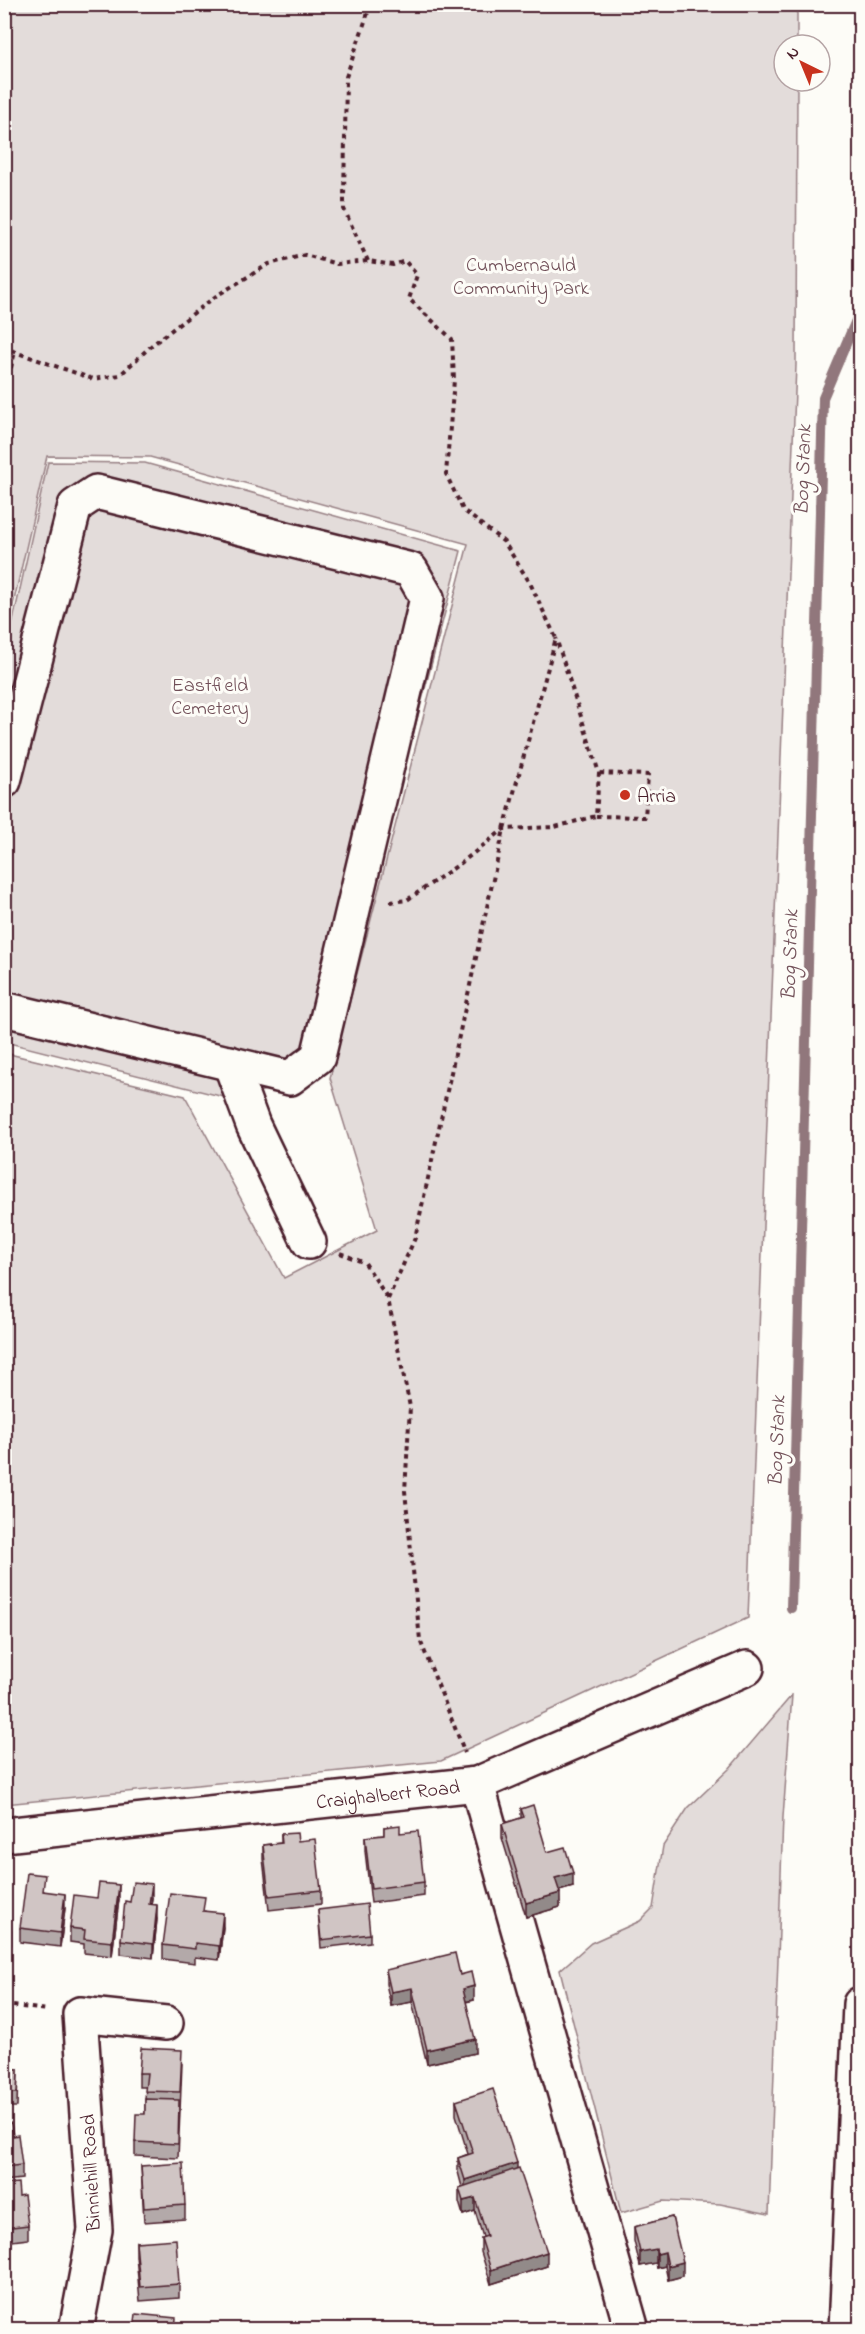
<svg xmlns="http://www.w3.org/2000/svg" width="865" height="2334" viewBox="0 0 865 2334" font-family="'Indie Flower',sans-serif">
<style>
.green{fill:#e3dcda;stroke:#967e82;stroke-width:1.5}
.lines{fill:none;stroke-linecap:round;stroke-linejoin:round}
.stream{stroke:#91777b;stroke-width:10}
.minor-casing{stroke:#4a1f2b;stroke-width:38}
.highway-casing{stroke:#4a1f2b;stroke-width:38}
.path{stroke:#4a1f2b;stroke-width:4;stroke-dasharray:4.5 4.5;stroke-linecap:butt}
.minor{stroke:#fdfcf7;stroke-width:33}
.highway{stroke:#fdfcf7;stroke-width:33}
.wall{fill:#b3a9a9;stroke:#4a1f2b;stroke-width:1.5}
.shaded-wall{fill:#928a89;stroke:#4a1f2b;stroke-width:1.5}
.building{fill:#d0c5c4;stroke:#4a1f2b;stroke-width:1.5}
.poi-dot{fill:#c8321e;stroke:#fdfcf7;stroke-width:2}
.labels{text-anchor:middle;stroke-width:6;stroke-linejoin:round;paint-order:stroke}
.park-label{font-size:20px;fill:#704e57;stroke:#fdfcf7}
.poi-label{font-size:20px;fill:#4a1f2b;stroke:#fdfcf7;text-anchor:start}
.street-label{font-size:20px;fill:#4a1f2b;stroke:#fdfcf7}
.water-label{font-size:21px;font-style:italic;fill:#73525a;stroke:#fdfcf7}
</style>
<rect width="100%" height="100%" fill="#fdfcf7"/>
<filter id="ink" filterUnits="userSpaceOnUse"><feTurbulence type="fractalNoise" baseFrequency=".0167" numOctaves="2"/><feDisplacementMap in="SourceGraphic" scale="12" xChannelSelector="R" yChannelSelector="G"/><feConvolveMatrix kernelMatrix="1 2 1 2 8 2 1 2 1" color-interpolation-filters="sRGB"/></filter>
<g filter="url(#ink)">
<path class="green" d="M 5,4 L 797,5 L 797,45 L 784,45 L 784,81 L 797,81 L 796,365 L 748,1618 L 441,1761 L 5,1804 L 5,1053 L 185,1096 L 284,1278 L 377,1230 L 330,1078 L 468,544 L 150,457 L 47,456 L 5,640 Z
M 48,462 L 145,463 L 461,551 L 324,1075 L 232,1099 L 5,1042 L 5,657 Z
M 792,1695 L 783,1817 L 769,2214 L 720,2204 L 663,2201 L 621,2213 L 560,1970 L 591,1943 L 640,1921 L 653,1908 L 663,1846 L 688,1808 L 729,1769 Z
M 473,2324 L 605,2327 L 605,2329 L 473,2329 Z"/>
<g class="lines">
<path class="stream" d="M 791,1608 L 823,398 L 860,311"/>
<defs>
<g id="minor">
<path d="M 4,781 L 75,506 L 96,492 L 411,570 L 427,598 L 318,1057 L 290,1078 L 4,1009"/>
<path d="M 230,1063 L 253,1125 L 309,1242"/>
<path d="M 477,1784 L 632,2330"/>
<path id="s1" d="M 4,1835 L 477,1784 L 747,1668"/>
<path d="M 76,2330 L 95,2230 L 80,2014 L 166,2023"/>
</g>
<path id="highway" d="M 846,2330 L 860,2004"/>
</defs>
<use href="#minor" class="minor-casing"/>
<use href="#highway" class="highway-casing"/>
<path class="path" d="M 368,261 L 344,209 L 344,198 L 346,77 L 371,4
M 4,346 L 15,352 L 93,379 L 120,375 L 152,345 L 216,296 L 269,264 L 305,255 L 337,264 L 368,261 L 393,265 L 405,261 L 417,275 L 409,299 L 452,339 L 454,380 L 446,474 L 463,510 L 504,542 L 530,583 L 556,638 L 504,829 L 415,1238 L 388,1299 L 410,1407 L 405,1491 L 420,1640 L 465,1753
M 4,394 L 15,352
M 596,816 L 645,817 L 648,775 L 599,773
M 390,902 L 407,900 L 461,863 L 504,829 L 555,827 L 596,816 L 599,773 L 556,638
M 340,1253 L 365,1263 L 388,1299
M 4,2005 L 48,2010"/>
<use href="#minor" class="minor"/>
<use href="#highway" class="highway"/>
</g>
<path class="wall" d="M 521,1809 L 547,1852 L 573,1887 L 559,1891 L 560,1907 L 526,1917 L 502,1838 L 502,1824 L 521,1818 Z
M 384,1827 L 400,1833 L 424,1882 L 424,1896 L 371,1903 L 365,1851 L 365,1837 L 384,1835 Z
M 281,1834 L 298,1841 L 321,1890 L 321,1904 L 269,1910 L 263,1859 L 263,1845 L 281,1843 Z
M 44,1891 L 65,1908 L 60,1947 L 20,1942 L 20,1928 Z
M 97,1898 L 119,1899 L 112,1956 L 84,1953 L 84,1944 L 70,1942 L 70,1928 Z
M 152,1898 L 151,1904 L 157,1919 L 153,1958 L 121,1954 L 121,1940 L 130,1902 Z
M 318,1910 L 370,1934 L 370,1942 L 321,1948 Z
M 205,1911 L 223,1927 L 219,1960 L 195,1957 L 195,1963 L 163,1959 L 163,1945 Z
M 386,1970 L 460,1975 L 474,2000 L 466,2002 L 475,2053 L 427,2064 L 412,2002 L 391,2006 L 386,1984 Z
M 4,2015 L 7,2029 L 5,2069 L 18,2069 L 17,2107 L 6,2107 L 6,2123 L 4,2123 Z
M 182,2064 L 178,2158 L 135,2156 L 135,2142 L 145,2114 L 145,2099 L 146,2087 L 139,2087 L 139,2073 Z
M 456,2101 L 517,2169 L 547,2266 L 491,2284 L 481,2252 L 481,2238 L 483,2237 L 475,2211 L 463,2215 L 459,2202 L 459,2188 L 462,2187 L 458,2172 L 458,2158 L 468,2154 L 456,2115 Z
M 4,2124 L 13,2136 L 22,2165 L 22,2179 L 4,2181 Z
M 141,2166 L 185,2205 L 185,2219 L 144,2222 Z
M 4,2184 L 19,2196 L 28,2225 L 28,2239 L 4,2242 Z
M 672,2217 L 683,2276 L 668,2280 L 665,2266 L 657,2268 L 656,2263 L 640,2266 L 634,2241 L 634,2227 Z
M 136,2242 L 179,2284 L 179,2298 L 140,2301 L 136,2256 Z
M 4,2257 L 11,2272 L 7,2309 L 4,2308 Z"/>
<path class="shaded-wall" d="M 573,1873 L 573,1887 L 555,1892 L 555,1878 Z
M 152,1884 L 152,1898 L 149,1918 L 149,1904 Z
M 119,1885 L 119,1899 L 112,1956 L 112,1942 Z
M 560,1893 L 560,1907 L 526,1917 L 526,1903 Z
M 65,1894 L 65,1908 L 60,1947 L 60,1933 Z
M 157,1905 L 157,1919 L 153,1958 L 153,1944 Z
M 223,1913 L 223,1927 L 219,1960 L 219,1946 Z
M 11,1931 L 11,1945 L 4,1947 L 4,1933 Z
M 474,1986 L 474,2000 L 463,2002 L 463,1989 Z
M 412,1988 L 412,2002 L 391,2006 L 391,1992 Z
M 475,2039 L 475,2053 L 427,2064 L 427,2050 Z
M 517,2163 L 517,2177 L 465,2194 L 465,2180 Z
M 475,2198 L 475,2211 L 463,2215 L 463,2201 Z
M 656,2249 L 656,2263 L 640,2266 L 640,2252 Z
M 547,2252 L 547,2266 L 491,2284 L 491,2270 Z
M 665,2252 L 665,2266 L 657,2268 L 657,2254 Z
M 11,2258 L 11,2272 L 7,2309 L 7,2295 Z
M 683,2262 L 683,2276 L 668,2280 L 668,2266 Z"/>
<path class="building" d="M 533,1805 L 547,1852 L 565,1847 L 573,1873 L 555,1878 L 560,1893 L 526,1903 L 502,1824 L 524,1817 L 521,1809 Z
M 400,1825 L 400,1833 L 418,1831 L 424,1882 L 371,1889 L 365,1837 L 384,1835 L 384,1827 Z
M 297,1833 L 298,1841 L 315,1839 L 321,1890 L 269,1896 L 263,1845 L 282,1843 L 281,1834 Z
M 27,1873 L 45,1875 L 43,1891 L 65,1894 L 60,1933 L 20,1928 Z
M 133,1882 L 152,1884 L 149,1904 L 157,1905 L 153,1944 L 121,1940 L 125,1901 L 130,1902 Z
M 99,1883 L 119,1885 L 112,1942 L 84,1939 L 85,1930 L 70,1928 L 74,1895 L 97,1898 Z
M 170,1893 L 205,1897 L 203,1911 L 223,1913 L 219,1946 L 195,1943 L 195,1949 L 163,1945 Z
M 367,1904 L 370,1934 L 321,1940 L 318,1910 Z
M 4,1910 L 11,1931 L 4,1933 Z
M 455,1953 L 460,1975 L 471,1972 L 474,1986 L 463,1989 L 475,2039 L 427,2050 L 412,1988 L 391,1992 L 386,1970 Z
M 4,2015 L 7,2015 L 5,2058 L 4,2058 Z
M 141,2048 L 182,2050 L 180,2092 L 145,2091 L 147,2073 L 139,2073 Z
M 4,2069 L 18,2069 L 17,2093 L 6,2093 L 6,2109 L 4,2109 Z
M 493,2089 L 517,2163 L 465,2180 L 458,2158 L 473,2153 L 456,2101 Z
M 145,2099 L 179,2100 L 178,2144 L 135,2142 L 136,2114 L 145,2114 Z
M 11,2123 L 13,2136 L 18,2135 L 22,2165 L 4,2167 L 4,2124 Z
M 183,2163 L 185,2205 L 144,2208 L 141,2166 Z
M 519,2168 L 547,2252 L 491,2270 L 481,2238 L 487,2236 L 475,2198 L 463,2201 L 459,2188 Z
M 18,2183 L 19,2196 L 24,2195 L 28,2225 L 4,2228 L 4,2184 Z
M 672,2217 L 683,2262 L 668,2266 L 665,2252 L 657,2254 L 656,2249 L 640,2252 L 634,2227 Z
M 176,2239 L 179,2284 L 140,2287 L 136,2242 Z
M 4,2257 L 11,2258 L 7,2295 L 4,2294 Z
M 136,2314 L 176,2318 L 175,2330 L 134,2330 Z
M 690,2325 L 691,2330 L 667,2330 Z"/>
</g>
<circle class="poi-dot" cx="625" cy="795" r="6"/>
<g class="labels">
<g class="park-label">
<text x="521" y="271">Cumbernauld<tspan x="521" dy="23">Community Park</tspan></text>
<text x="210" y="691">Eastfield<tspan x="210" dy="23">Cemetery</tspan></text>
</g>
<g class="poi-label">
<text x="637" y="802">Arria</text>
</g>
<g class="street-label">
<text dy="7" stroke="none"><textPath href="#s1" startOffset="386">Craighalbert Road</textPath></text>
<text transform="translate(90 2173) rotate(-93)" y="7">Binniehill Road</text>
</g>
<g class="water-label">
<text transform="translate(802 470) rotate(-88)" y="7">Bog Stank</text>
<text transform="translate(789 955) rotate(-88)" y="7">Bog Stank</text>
<text transform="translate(776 1441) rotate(-88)" y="7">Bog Stank</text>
</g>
</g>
<rect width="865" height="2334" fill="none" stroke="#fdfcf7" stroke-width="24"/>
<rect x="12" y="12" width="841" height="2310" fill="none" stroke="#4a1f2b" stroke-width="2" filter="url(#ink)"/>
<g transform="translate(802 63) rotate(317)"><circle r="28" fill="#fdfcf7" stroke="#b5a4a5" stroke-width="1.5"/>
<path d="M0-4.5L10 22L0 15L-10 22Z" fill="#c8321e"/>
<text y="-9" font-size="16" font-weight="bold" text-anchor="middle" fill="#4a1f2b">N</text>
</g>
</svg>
